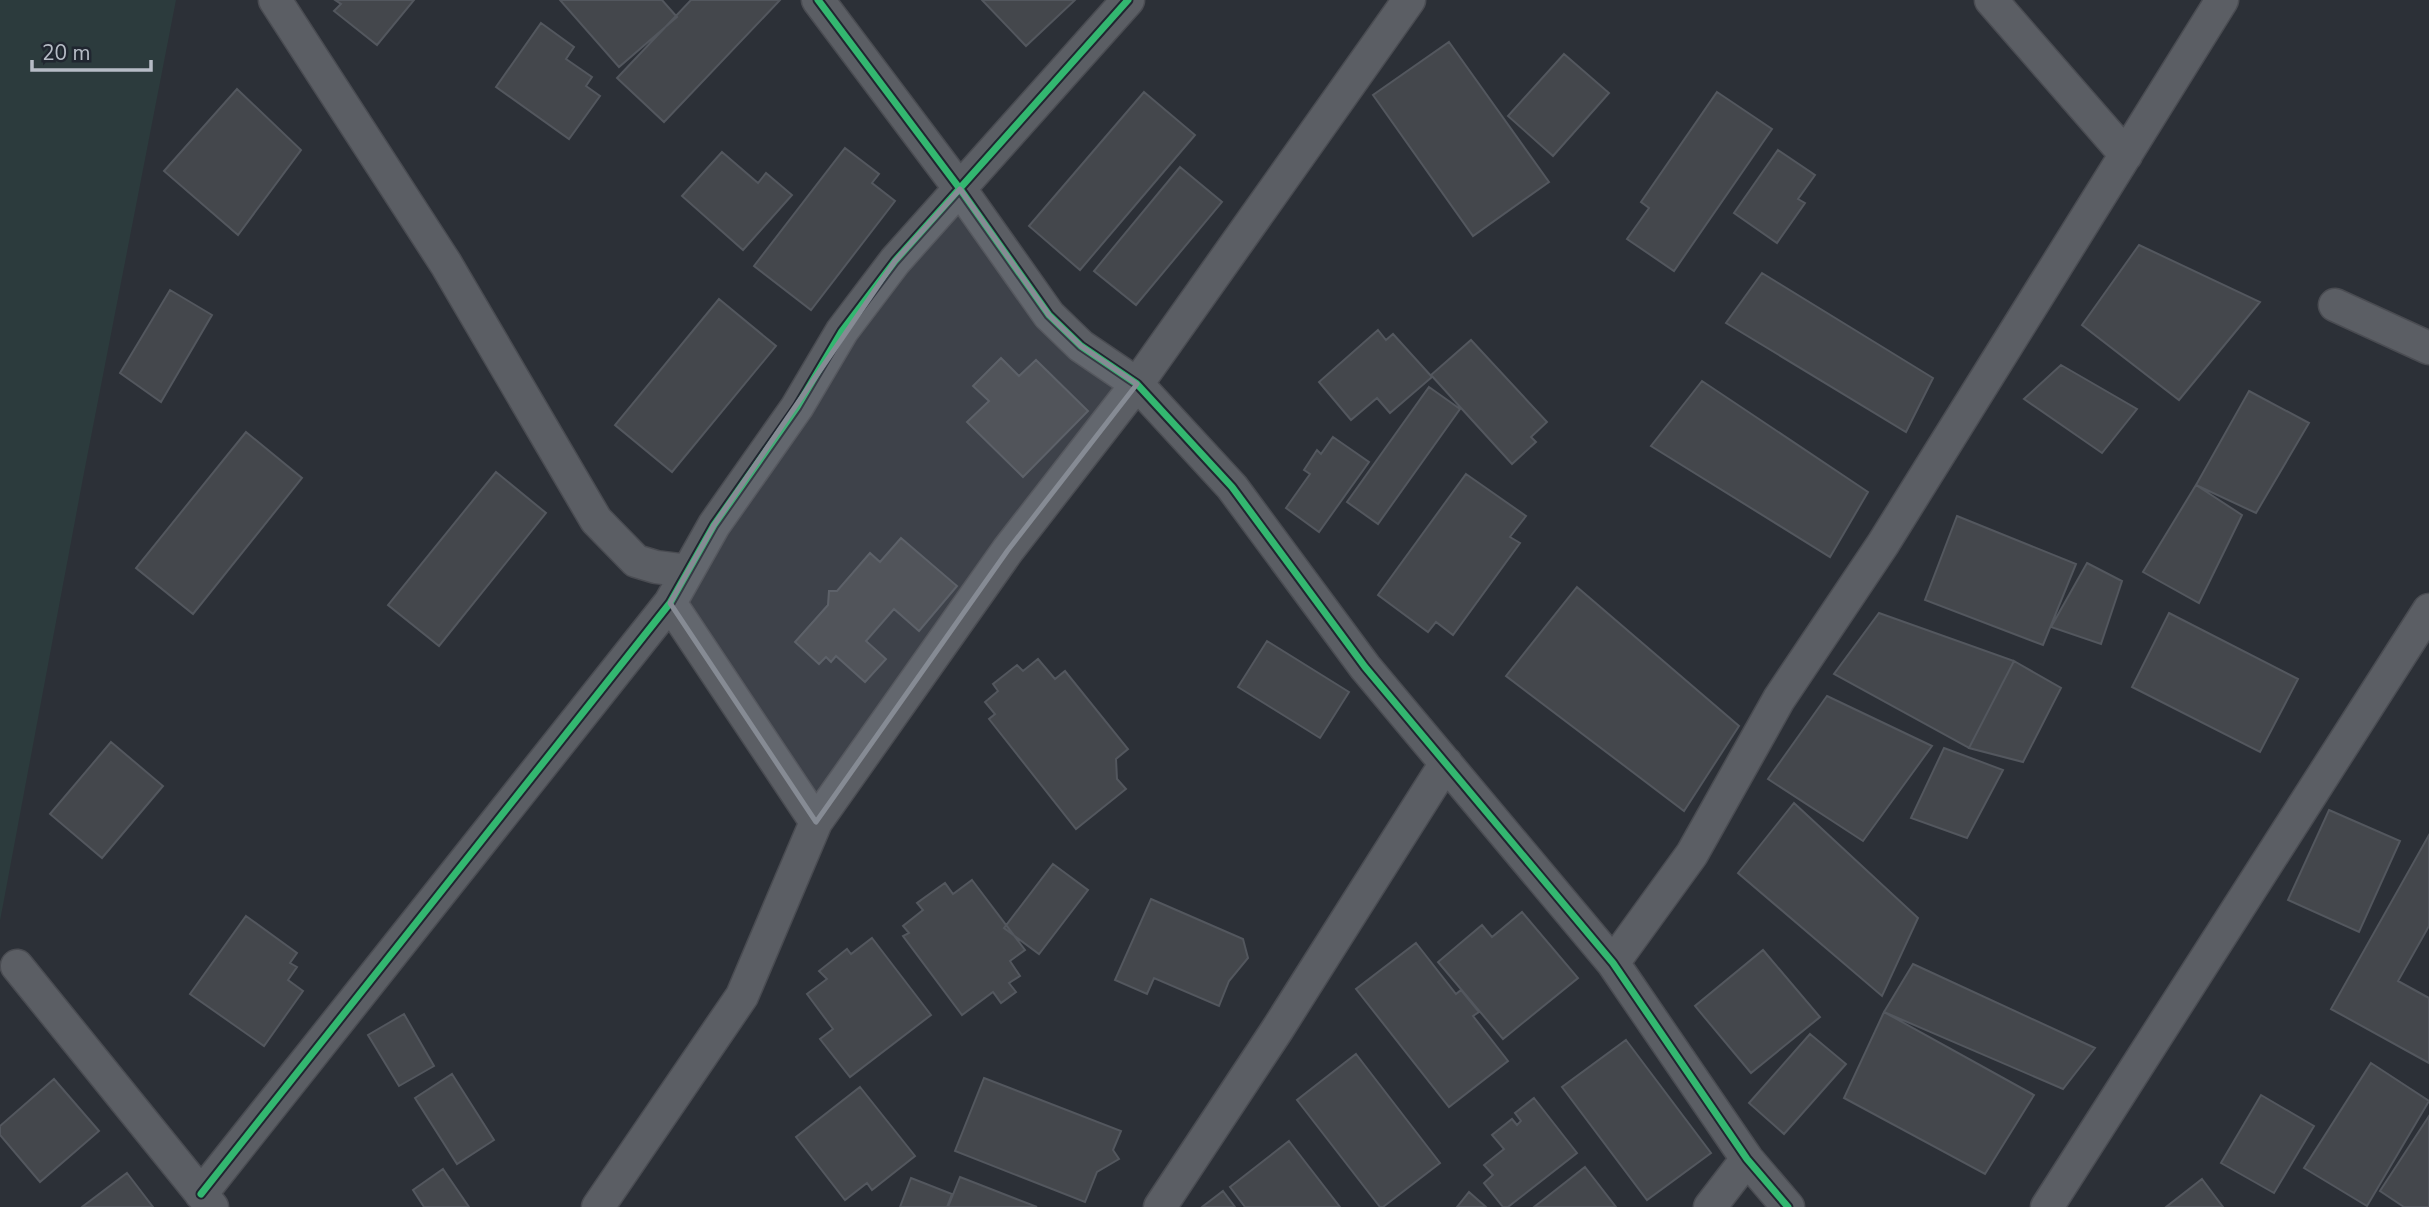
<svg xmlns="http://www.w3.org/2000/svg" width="2429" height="1207" viewBox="0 0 2429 1207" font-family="'Nunito Sans',sans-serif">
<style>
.green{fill:#2c3b3d}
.building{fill:#44474c;stroke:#53575e;stroke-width:2}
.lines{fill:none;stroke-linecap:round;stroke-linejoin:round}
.minor-casing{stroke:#4a4c52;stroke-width:35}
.minor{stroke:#5b5e64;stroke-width:32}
.cycleway-casing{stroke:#202630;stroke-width:11}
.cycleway{stroke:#33b770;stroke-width:7}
.marked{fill:#868b94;fill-opacity:0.2;stroke:#868b94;stroke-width:5;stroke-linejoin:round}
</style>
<rect width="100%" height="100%" fill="#2c3037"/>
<path class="green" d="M 0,0 L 176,0 L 83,478 L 0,921 Z"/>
<path class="building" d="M 335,0 L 414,0 L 377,45 L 334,11 L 341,4 Z
M 560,0 L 662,0 L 677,17 L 619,67 Z
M 691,0 L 780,0 L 664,122 L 617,78 Z
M 982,0 L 1075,0 L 1026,46 Z
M 541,23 L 574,47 L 566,59 L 592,77 L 586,86 L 600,96 L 569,139 L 496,87 Z
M 1449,42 L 1549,182 L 1473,236 L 1373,95 Z
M 1564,54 L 1609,93 L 1553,156 L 1508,116 Z
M 237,89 L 301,150 L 238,235 L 164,171 Z
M 1144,92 L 1195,135 L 1080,270 L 1029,226 Z
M 1717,92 L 1772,129 L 1674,271 L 1627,239 L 1649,208 L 1641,202 Z
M 845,148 L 879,174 L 872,183 L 895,201 L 811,310 L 754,266 Z
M 1778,150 L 1815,175 L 1798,199 L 1805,203 L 1777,243 L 1734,213 Z
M 722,152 L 758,183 L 766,173 L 792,195 L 743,250 L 682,196 Z
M 1180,167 L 1222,202 L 1136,305 L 1094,271 Z
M 2139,245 L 2260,302 L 2179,400 L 2082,325 Z
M 1762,273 L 1933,378 L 1906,432 L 1726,323 Z
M 170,290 L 212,315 L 161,402 L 120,373 Z
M 719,299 L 776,346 L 672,472 L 615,425 Z
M 1378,330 L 1386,340 L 1393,334 L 1432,377 L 1390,413 L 1377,398 L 1351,420 L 1319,382 Z
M 1471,340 L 1547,422 L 1531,437 L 1536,442 L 1512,464 L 1431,375 Z
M 1001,358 L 1019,376 L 1036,360 L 1088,411 L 1023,477 L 967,422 L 989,401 L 973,386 Z
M 2061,365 L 2137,409 L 2102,453 L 2024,399 Z
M 1702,381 L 1868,492 L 1830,557 L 1651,446 Z
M 1429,387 L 1460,409 L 1378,524 L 1347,502 Z
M 2249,391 L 2309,423 L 2256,513 L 2196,485 Z
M 246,432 L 302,478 L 193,614 L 136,568 Z
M 1333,437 L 1369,462 L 1319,532 L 1286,508 L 1310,474 L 1304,470 L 1317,450 L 1321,454 Z
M 496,472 L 546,513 L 439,646 L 388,605 Z
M 1466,474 L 1526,516 L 1510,537 L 1520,543 L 1453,635 L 1436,622 L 1428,632 L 1378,595 Z
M 2196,485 L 2242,515 L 2199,603 L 2143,572 Z
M 1957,516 L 2076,564 L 2043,645 L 1925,600 Z
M 901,538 L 957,586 L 919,631 L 894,609 L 866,641 L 886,659 L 865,682 L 836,656 L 831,662 L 826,657 L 819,664 L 795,642 L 828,605 L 829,591 L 837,591 L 870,553 L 880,562 Z
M 2087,563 L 2122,581 L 2101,644 L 2051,627 Z
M 1577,587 L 1739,726 L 1684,811 L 1506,676 Z
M 1879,613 L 2014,661 L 1969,748 L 1834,674 Z
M 2169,613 L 2298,679 L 2260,752 L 2132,687 Z
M 1267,641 L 1349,692 L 1320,738 L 1238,687 Z
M 1038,659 L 1055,679 L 1065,671 L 1128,749 L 1116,759 L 1117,779 L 1126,789 L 1076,829 L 989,719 L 995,714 L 985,702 L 998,691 L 993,684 L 1017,665 L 1023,671 Z
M 2014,661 L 2061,688 L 2023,762 L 1969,748 Z
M 1827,696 L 1932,746 L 1863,841 L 1768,779 Z
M 111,742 L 163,786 L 102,858 L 50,814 Z
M 1944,748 L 2003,770 L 1967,838 L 1911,818 Z
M 1794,803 L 1918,918 L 1882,996 L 1738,873 Z
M 2329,810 L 2400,841 L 2359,932 L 2288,900 Z
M 2429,835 L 2429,926 L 2398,981 L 2429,998 L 2429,1063 L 2331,1009 Z
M 1053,864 L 1088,890 L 1039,954 L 1004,928 Z
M 972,880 L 1025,950 L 1010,961 L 1020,976 L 1009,983 L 1016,992 L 1001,1003 L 993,992 L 962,1015 L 903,936 L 909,933 L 903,926 L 923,910 L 917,903 L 945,883 L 953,894 Z
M 1151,899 L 1243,939 L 1248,958 L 1229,981 L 1219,1006 L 1154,978 L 1147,994 L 1115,980 Z
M 1522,912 L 1578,978 L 1503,1039 L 1438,962 L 1482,925 L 1492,937 Z
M 246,916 L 297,953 L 290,963 L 297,967 L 288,980 L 303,991 L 264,1046 L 190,994 Z
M 872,938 L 931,1015 L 850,1077 L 820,1039 L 833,1029 L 807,994 L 827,979 L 819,971 L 847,949 L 851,954 Z
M 1416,943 L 1456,994 L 1461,990 L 1479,1012 L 1473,1016 L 1508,1061 L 1449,1107 L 1356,989 Z
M 1763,950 L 1820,1017 L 1751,1073 L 1695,1006 Z
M 1913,964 L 2095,1048 L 2063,1089 L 1884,1012 Z
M 1884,1012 L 2034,1095 L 1985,1174 L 1844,1098 Z
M 404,1014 L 434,1066 L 399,1086 L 368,1035 Z
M 1810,1034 L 1846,1064 L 1784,1134 L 1749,1103 Z
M 1626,1040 L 1711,1153 L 1647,1200 L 1562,1087 Z
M 1356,1054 L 1440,1163 L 1383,1207 L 1380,1207 L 1297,1100 Z
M 2371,1063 L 2429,1101 L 2367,1206 L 2304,1168 Z
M 452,1074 L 494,1140 L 457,1164 L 415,1098 Z
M 984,1078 L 1121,1131 L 1113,1150 L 1119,1159 L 1097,1172 L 1085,1202 L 955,1151 Z
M 54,1079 L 99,1131 L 40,1182 L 0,1135 L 0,1126 Z
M 860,1087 L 915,1156 L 872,1190 L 867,1183 L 845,1200 L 796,1137 Z
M 2261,1095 L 2314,1126 L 2274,1193 L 2221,1163 Z
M 1534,1098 L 1577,1153 L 1508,1207 L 1503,1207 L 1484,1183 L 1493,1175 L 1484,1165 L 1504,1149 L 1492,1135 L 1512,1119 L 1517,1125 L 1521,1121 L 1515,1113 Z
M 2429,1116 L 2429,1207 L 2404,1207 L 2380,1191 Z
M 1289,1141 L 1340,1207 L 1245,1207 L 1230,1187 Z
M 1585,1167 L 1616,1207 L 1534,1207 Z
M 443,1169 L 469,1207 L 424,1207 L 413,1190 Z
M 127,1173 L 153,1207 L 82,1207 Z
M 960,1177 L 1037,1207 L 948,1207 Z
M 911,1178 L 952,1194 L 947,1207 L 900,1207 Z
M 2202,1179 L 2223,1207 L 2166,1207 Z
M 1223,1191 L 1235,1207 L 1202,1207 Z
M 1469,1192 L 1486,1207 L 1457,1207 Z"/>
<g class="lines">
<defs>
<path id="minor" d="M 275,0 L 446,264 L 596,520 L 636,561 L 656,567 L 688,571
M 818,0 L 960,189 L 1049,315 L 1081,346 L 1137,384 L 1232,487 L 1365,667 L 1613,963 L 1747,1159 L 1788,1207
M 1991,0 L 2126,155
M 2335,305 L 2429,348
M 670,603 L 816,822
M 1613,963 L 1692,854 L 1779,699 L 1883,544 L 2222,0
M 17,966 L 212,1207
M 201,1194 L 670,603 L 714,525 L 797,407 L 842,331 L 895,261 L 1128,0
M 598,1207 L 742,996 L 816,822 L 1008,550 L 1137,384 L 1409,0
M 1160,1207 L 1277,1030 L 1446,763
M 1710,1207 L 1747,1159
M 2047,1207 L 2429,610"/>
</defs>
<use href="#minor" class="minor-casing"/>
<use href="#minor" class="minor"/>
<defs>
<path id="cycleway" d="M 818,0 L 960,189 L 1049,315 L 1081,346 L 1137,384 L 1232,487 L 1365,667 L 1613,963 L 1747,1159 L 1788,1207
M 201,1194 L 670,603 L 714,525 L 797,407 L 842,331 L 895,261 L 1128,0"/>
</defs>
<use href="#cycleway" class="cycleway-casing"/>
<use href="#cycleway" class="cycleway"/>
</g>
<path class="marked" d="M 960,189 L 1049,315 L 1081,346 L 1137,384 L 1008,550 L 816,822 L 670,603 L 714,525 L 895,261 Z"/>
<path d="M32 60v10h119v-10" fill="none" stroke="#b6bcc6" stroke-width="3.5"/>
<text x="42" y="60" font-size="21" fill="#b6bcc6" stroke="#202630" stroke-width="5" paint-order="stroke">20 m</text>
</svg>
